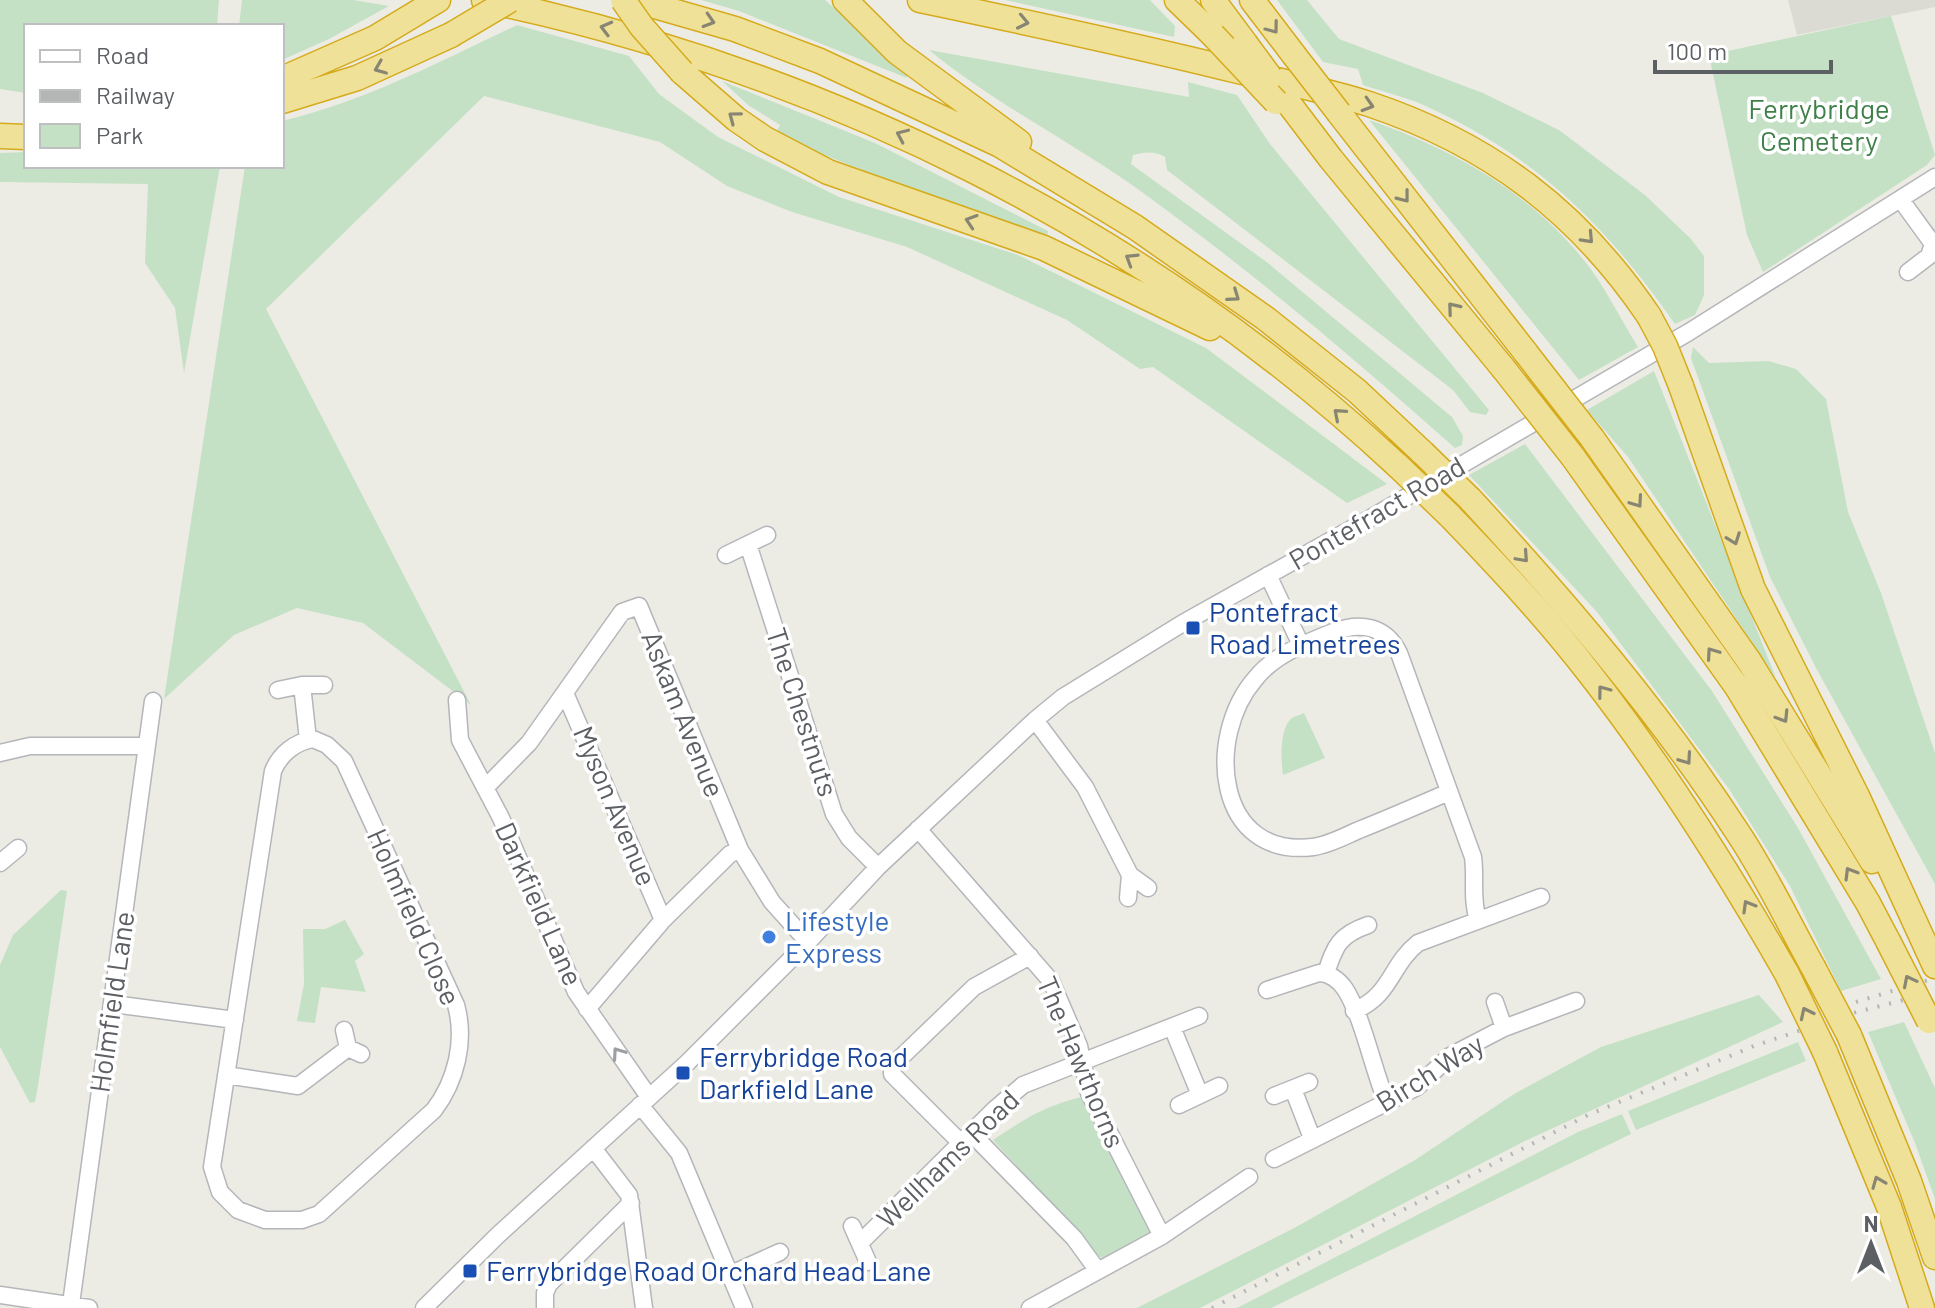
<svg xmlns="http://www.w3.org/2000/svg" width="1935" height="1308" viewBox="0 0 1935 1308" font-family="Barlow,sans-serif">
<style>
.education{fill:#dcdbd3}
.green{fill:#c4e1c6}
.lines{fill:none;stroke-linecap:round;stroke-linejoin:round}
.minor-casing{stroke:#b4b6ba;stroke-width:19}
.highway-casing{stroke:#d5ab1c;stroke-width:27}
.minor{stroke:#fff;stroke-width:16}
.highway{stroke:#f0e198;stroke-width:24}
.rail{stroke:#b4b5b5;stroke-width:4;stroke-dasharray:2 10;stroke-linecap:butt}
.highway-bridge-casing{stroke:#d5ab1c;stroke-width:27;stroke-linecap:butt}
.highway-bridge{stroke:#f0e198;stroke-width:24}
.oneway{stroke:#888673}
.oneway2{stroke:#9d9fa1}
.transit-dot{fill:#1a4fb4;stroke:#fff;stroke-width:3}
.shop-dot{fill:#3f7fe0;stroke:#fff;stroke-width:3}
.labels{text-anchor:middle;stroke-width:7;stroke-linejoin:round;paint-order:stroke}
.park-label{font-size:28px;fill:#3f7f48;stroke:#fff}
.street-label{font-size:28px;fill:#5c5f63;stroke:#fff}
.transit-label{font-size:28px;fill:#164399;stroke:#fff;text-anchor:start}
.shop-label{font-size:28px;fill:#366cbe;stroke:#fff;text-anchor:start}
</style>
<rect width="100%" height="100%" fill="#edece4"/>
<path class="education" d="M 1788,0 L 1935,0 L 1935,7 L 1797,35 Z"/>
<path class="green" d="M 219,0 L 217,26 L 26,26 L 26,93 L 0,89 L 0,0 Z
M 242,0 L 353,0 L 389,6 L 329,39 L 282,60 L 282,26 L 239,26 Z
M 701,0 L 825,0 L 904,68 L 907,78 L 739,11 Z
M 1005,0 L 1150,0 L 1175,26 L 1174,37 Z
M 1277,0 L 1307,0 L 1339,39 L 1483,93 L 1559,130 L 1645,195 L 1691,239 L 1704,256 L 1704,295 L 1695,315 L 1675,324 C 1607,227 1541,160 1432,109 C 1411,98 1386,93 1363,85 L 1358,69 L 1323,62 Z
M 1891,16 L 1935,155 L 1927,165 L 1763,272 L 1747,235 L 1709,55 Z
M 517,25 L 629,56 L 659,94 L 718,137 L 839,197 L 1018,255 L 1206,348 L 1387,484 L 1347,503 L 1153,367 L 1140,369 L 1067,320 L 907,247 L 792,212 L 727,186 L 660,142 L 484,96 L 266,309 L 471,705 L 363,623 L 297,608 L 234,635 L 164,699 L 245,166 L 282,166 L 282,121 C 364,102 441,61 517,25 Z
M 929,50 L 1189,97 L 1188,82 L 1237,95 L 1270,144 L 1489,410 L 1486,415 L 1470,412 L 1453,390 L 1167,170 L 1165,157 C 1154,151 1145,152 1133,155 L 1131,164 L 1268,263 L 1452,417 L 1463,436 L 1462,445 L 1455,448 C 1357,361 1256,275 1150,198 C 1079,145 997,106 929,50 Z
M 722,81 L 875,143 L 1048,231 L 1047,238 C 957,202 864,176 776,133 L 780,125 L 748,105 Z
M 1369,120 C 1455,150 1534,194 1590,268 C 1608,293 1622,321 1638,347 L 1579,380 Z
M 26,152 L 26,166 L 220,166 L 184,373 L 175,308 L 145,263 L 148,184 L 0,182 L 0,153 Z
M 1693,347 L 1709,363 L 1768,361 L 1796,369 L 1826,399 L 1848,512 L 1881,593 L 1935,753 L 1935,884 L 1816,668 L 1770,577 L 1691,358 Z
M 1654,371 L 1776,678 L 1628,457 L 1587,410 Z
M 1525,444 L 1712,691 L 1798,828 L 1881,979 L 1841,991 L 1790,886 L 1729,789 L 1597,612 L 1469,475 Z
M 1304,713 L 1325,758 L 1283,775 C 1281,761 1279,728 1292,718 C 1293,717 1303,714 1304,713 Z
M 61,890 L 67,891 L 38,1086 L 35,1102 L 30,1103 L 0,1047 L 0,965 L 13,935 Z
M 345,920 L 364,954 L 355,961 L 366,992 L 321,987 L 315,1023 L 297,1021 L 304,984 L 303,929 L 325,929 Z
M 1759,995 L 1783,1022 L 1525,1141 L 1200,1308 L 1137,1308 L 1296,1227 L 1415,1160 L 1514,1094 L 1601,1047 Z
M 1904,1022 L 1935,1088 L 1935,1199 L 1915,1143 L 1868,1032 Z
M 1798,1042 L 1806,1061 L 1636,1130 L 1628,1111 Z
M 1085,1096 L 1153,1233 L 1106,1258 L 1100,1257 L 993,1140 C 1027,1117 1045,1106 1085,1096 Z
M 1622,1114 L 1631,1134 L 1271,1308 L 1237,1308 L 1578,1132 Z"/>
<g class="lines">
<defs>
<path id="minor" d="M 1901,200 L 1933,244 L 1929,256 L 1908,272
M 748,544 L 834,814 L 849,838 L 878,867
M 726,555 L 767,535
M 1268,575 L 1301,645
M 302,685 L 308,740
M 278,690 L 302,685 L 324,685
M 565,693 L 663,920
M 457,700 L 460,740 L 501,818 L 576,992 L 649,1097
M 1035,720 L 1085,787 L 1130,875 L 1148,888
M 313,739 L 327,745 L 344,761 L 456,1005 C 466,1041 456,1081 434,1110 L 319,1214 L 302,1220 L 265,1220 L 238,1210 L 220,1192 L 212,1167 L 273,771 C 280,754 295,742 313,739 Z
M 0,753 L 30,746 L 147,746
M 485,788 L 529,743 L 622,612 L 639,606 L 740,850 L 772,902 L 808,942
M 1449,792 C 1419,805 1389,818 1359,830 C 1345,836 1329,845 1313,847 C 1215,859 1205,737 1255,679 C 1275,654 1304,644 1333,632 C 1360,622 1385,625 1399,653 L 1473,857 C 1476,879 1471,899 1478,920
M 918,829 L 1051,981 L 1079,1046 L 1089,1093 L 1162,1236
M 0,863 L 18,848
M 1128,898 L 1130,875
M 1326,973 C 1335,946 1339,935 1368,925
M 1267,990 L 1319,973 C 1329,973 1339,980 1345,989 C 1363,1017 1373,1070 1387,1103
M 1495,1002 L 1504,1028
M 113,1004 L 235,1020
M 587,1009 L 663,920 L 730,854 L 740,850
M 1354,1011 C 1392,995 1390,965 1418,943 L 1541,897
M 1172,1027 L 1200,1095
M 344,1030 L 348,1048 L 361,1054
M 226,1075 L 298,1086 L 348,1048
M 1293,1089 L 1312,1138
M 1274,1096 L 1309,1082
M 640,1105 L 679,1153 L 744,1308
M 1179,1105 L 1219,1086
M 972,1134 L 1074,1238 L 1098,1271
M 962,1144 L 892,1074 L 892,1066 L 974,987 L 1030,956
M 593,1148 L 629,1195 L 644,1308
M 1274,1159 L 1417,1087 L 1450,1056 L 1504,1028 L 1576,1001
M 852,1226 L 868,1262
M 860,1243 L 995,1109 L 1023,1085 L 1199,1016
M 729,1275 L 780,1252
M 0,1295 L 89,1308
M 71,1304 L 153,701
M 424,1308 L 498,1235 L 687,1063 L 808,942 L 878,867 L 1035,720 L 1063,697 L 1183,623 L 1369,519 L 1689,332 L 1935,177
M 545,1308 L 545,1293 L 549,1284 L 631,1203
M 1030,1308 L 1162,1236 L 1249,1177"/>
<path id="highway" d="M 484,0 C 825,71 1142,228 1398,466
M 634,0 L 735,29 L 820,61 L 1000,145 L 1135,227 L 1265,318 L 1357,391 L 1423,453
M 845,0 L 897,52 L 1019,142
M 920,0 C 1025,22 1130,44 1234,70 C 1279,81 1325,90 1369,104 C 1489,144 1578,211 1649,316
M 1177,0 L 1213,35
M 1213,0 L 1245,43
M 1252,0 L 1294,55
M 682,72 L 736,119 L 765,139 L 828,172 L 1044,248 L 1210,328
M 282,79 L 375,38 L 438,0
M 282,101 L 357,78 L 451,35
M 1290,105 L 1331,159 L 1503,368
M 1339,113 L 1526,353
M 0,136 L 26,137
M 1681,386 L 1753,589 L 1857,796 L 1935,966
M 1592,438 L 1749,661 L 1872,861
M 1573,457 L 1737,687 L 1868,903 L 1888,941
M 1470,499 C 1567,604 1660,713 1738,833 C 1766,875 1788,922 1813,967
M 1449,515 C 1498,566 1547,618 1590,674 C 1664,769 1727,869 1787,974
M 1849,1035 L 1909,1181 L 1935,1257
M 1825,1052 L 1889,1207 L 1922,1308"/>
</defs>
<use href="#minor" class="minor-casing"/>
<use href="#highway" class="highway-casing"/>
<use href="#minor" class="minor"/>
<use href="#highway" class="highway"/>
<path class="rail" d="M 1856,1002 L 1935,978
M 1212,1308 L 1588,1115 L 1754,1046 L 1849,1014 L 1935,992"/>
<defs>
<path id="highway-bridge" d="M 623,0 L 642,27 L 682,72
M 451,35 L 510,0
M 1213,35 L 1276,102
M 1245,43 L 1270,77
M 1294,55 L 1339,113
M 1649,316 L 1665,346 L 1681,386
M 1526,353 L 1592,438
M 1503,368 L 1573,457
M 1423,453 L 1470,499
M 1398,466 L 1449,515
M 1888,941 L 1929,1021
M 1813,967 L 1849,1035
M 1787,974 L 1825,1052"/>
</defs>
<use href="#highway-bridge" class="highway-bridge-casing"/>
<use href="#highway-bridge" class="highway-bridge"/>
</g>
<defs><path id="oneway-chevron" d="M-2-3.5L2.5 0L-2 3.5" fill="none" stroke-width="1.6" stroke-linecap="round" stroke-linejoin="round" transform="scale(2)"/></defs>
<g class="oneway">
<use href="#oneway-chevron" transform="translate(709 21) rotate(17)"/>
<use href="#oneway-chevron" transform="translate(1023 22) rotate(12)"/>
<use href="#oneway-chevron" transform="translate(606 28) rotate(-165)"/>
<use href="#oneway-chevron" transform="translate(1273 28) rotate(53)"/>
<use href="#oneway-chevron" transform="translate(380 68) rotate(158)"/>
<use href="#oneway-chevron" transform="translate(1368 105) rotate(17)"/>
<use href="#oneway-chevron" transform="translate(734 117) rotate(-143)"/>
<use href="#oneway-chevron" transform="translate(902 135) rotate(-156)"/>
<use href="#oneway-chevron" transform="translate(1404 197) rotate(52)"/>
<use href="#oneway-chevron" transform="translate(971 221) rotate(-162)"/>
<use href="#oneway-chevron" transform="translate(1588 238) rotate(47)"/>
<use href="#oneway-chevron" transform="translate(1131 259) rotate(-148)"/>
<use href="#oneway-chevron" transform="translate(1234 296) rotate(35)"/>
<use href="#oneway-chevron" transform="translate(1453 308) rotate(-130)"/>
<use href="#oneway-chevron" transform="translate(1339 414) rotate(-139)"/>
<use href="#oneway-chevron" transform="translate(1637 502) rotate(55)"/>
<use href="#oneway-chevron" transform="translate(1734 539) rotate(70)"/>
<use href="#oneway-chevron" transform="translate(1523 557) rotate(48)"/>
<use href="#oneway-chevron" transform="translate(1712 653) rotate(-125)"/>
<use href="#oneway-chevron" transform="translate(1603 691) rotate(-127)"/>
<use href="#oneway-chevron" transform="translate(1783 717) rotate(58)"/>
<use href="#oneway-chevron" transform="translate(1686 759) rotate(55)"/>
<use href="#oneway-chevron" transform="translate(1850 873) rotate(-121)"/>
<use href="#oneway-chevron" transform="translate(1748 906) rotate(-120)"/>
<use href="#oneway-chevron" transform="translate(1909 981) rotate(-117)"/>
<use href="#oneway-chevron" transform="translate(1806 1013) rotate(-116)"/>
<use href="#oneway-chevron" transform="translate(1878 1182) rotate(-112)"/>
</g>
<use class="oneway2" href="#oneway-chevron" transform="translate(618 1053) rotate(-125)"/>
<g class="transit-dot">
<rect x="1185" y="620" width="16" height="16" rx="4"/>
<rect x="675" y="1065" width="16" height="16" rx="4"/>
<rect x="462" y="1263" width="16" height="16" rx="4"/>
</g>
<circle class="shop-dot" cx="769" cy="937" r="8"/>
<g class="labels">
<g class="park-label">
<text x="1819" y="119">Ferrybridge<tspan x="1819" dy="32">Cemetery</tspan></text>
</g>
<g class="street-label">
<text transform="translate(1377 513) rotate(-30)" y="10">Pontefract Road</text>
<text transform="translate(802 712) rotate(72)" y="10">The Chestnuts</text>
<text transform="translate(683 714) rotate(68)" y="10">Askam Avenue</text>
<text transform="translate(615 806) rotate(67)" y="10">Myson Avenue</text>
<text transform="translate(539 904) rotate(66)" y="10">Darkfield Lane</text>
<text transform="translate(414 917) rotate(66)" y="10">Holmfield Close</text>
<text transform="translate(112 1002) rotate(-82)" y="10">Holmfield Lane</text>
<text transform="translate(1081 1062) rotate(67)" y="10">The Hawthorns</text>
<text transform="translate(1430 1073) rotate(-32)" y="10">Birch Way</text>
<text transform="translate(948 1159) rotate(-44)" y="10">Wellhams Road</text>
</g>
<g class="transit-label">
<text x="1209" y="622">Pontefract<tspan x="1209" dy="32">Road Limetrees</tspan></text>
<text x="699" y="1067">Ferrybridge Road<tspan x="699" dy="32">Darkfield Lane</tspan></text>
<text x="486" y="1281">Ferrybridge Road Orchard Head Lane</text>
</g>
<g class="shop-label">
<text x="785" y="931">Lifestyle<tspan x="785" dy="32">Express</tspan></text>
</g>
</g>
<rect x="24" y="24" width="260" height="144" fill="#ffffff" stroke="#bebfc1" stroke-width="2"/>
<rect x="40" y="50" width="40" height="12" fill="#ffffff" stroke="#bebfc1" stroke-width="2"/>
<text x="96" y="64" font-size="24" fill="#5c5f63">Road</text>
<rect x="40" y="90" width="40" height="12" fill="#b4b5b5" stroke="#bebfc1" stroke-width="2"/>
<text x="96" y="104" font-size="24" fill="#5c5f63">Railway</text>
<rect x="40" y="124" width="40" height="24" fill="#c4e1c6" stroke="#bebfc1" stroke-width="2"/>
<text x="96" y="144" font-size="24" fill="#5c5f63">Park</text>
<g transform="translate(1871 1244)" stroke="#ffffff" stroke-width="6" paint-order="stroke">
<path d="M0-6L14 30L0 20L-14 30Z" fill="#5c5f63"/>
<text y="-12" font-size="22" font-weight="bold" text-anchor="middle" fill="#5c5f63">N</text>
</g>
<path d="M1655 60v12h176v-12" fill="none" stroke="#5c5f63" stroke-width="4"/>
<text x="1667" y="60" font-size="24" fill="#5c5f63" stroke="#ffffff" stroke-width="6" paint-order="stroke">100 m</text>
</svg>
